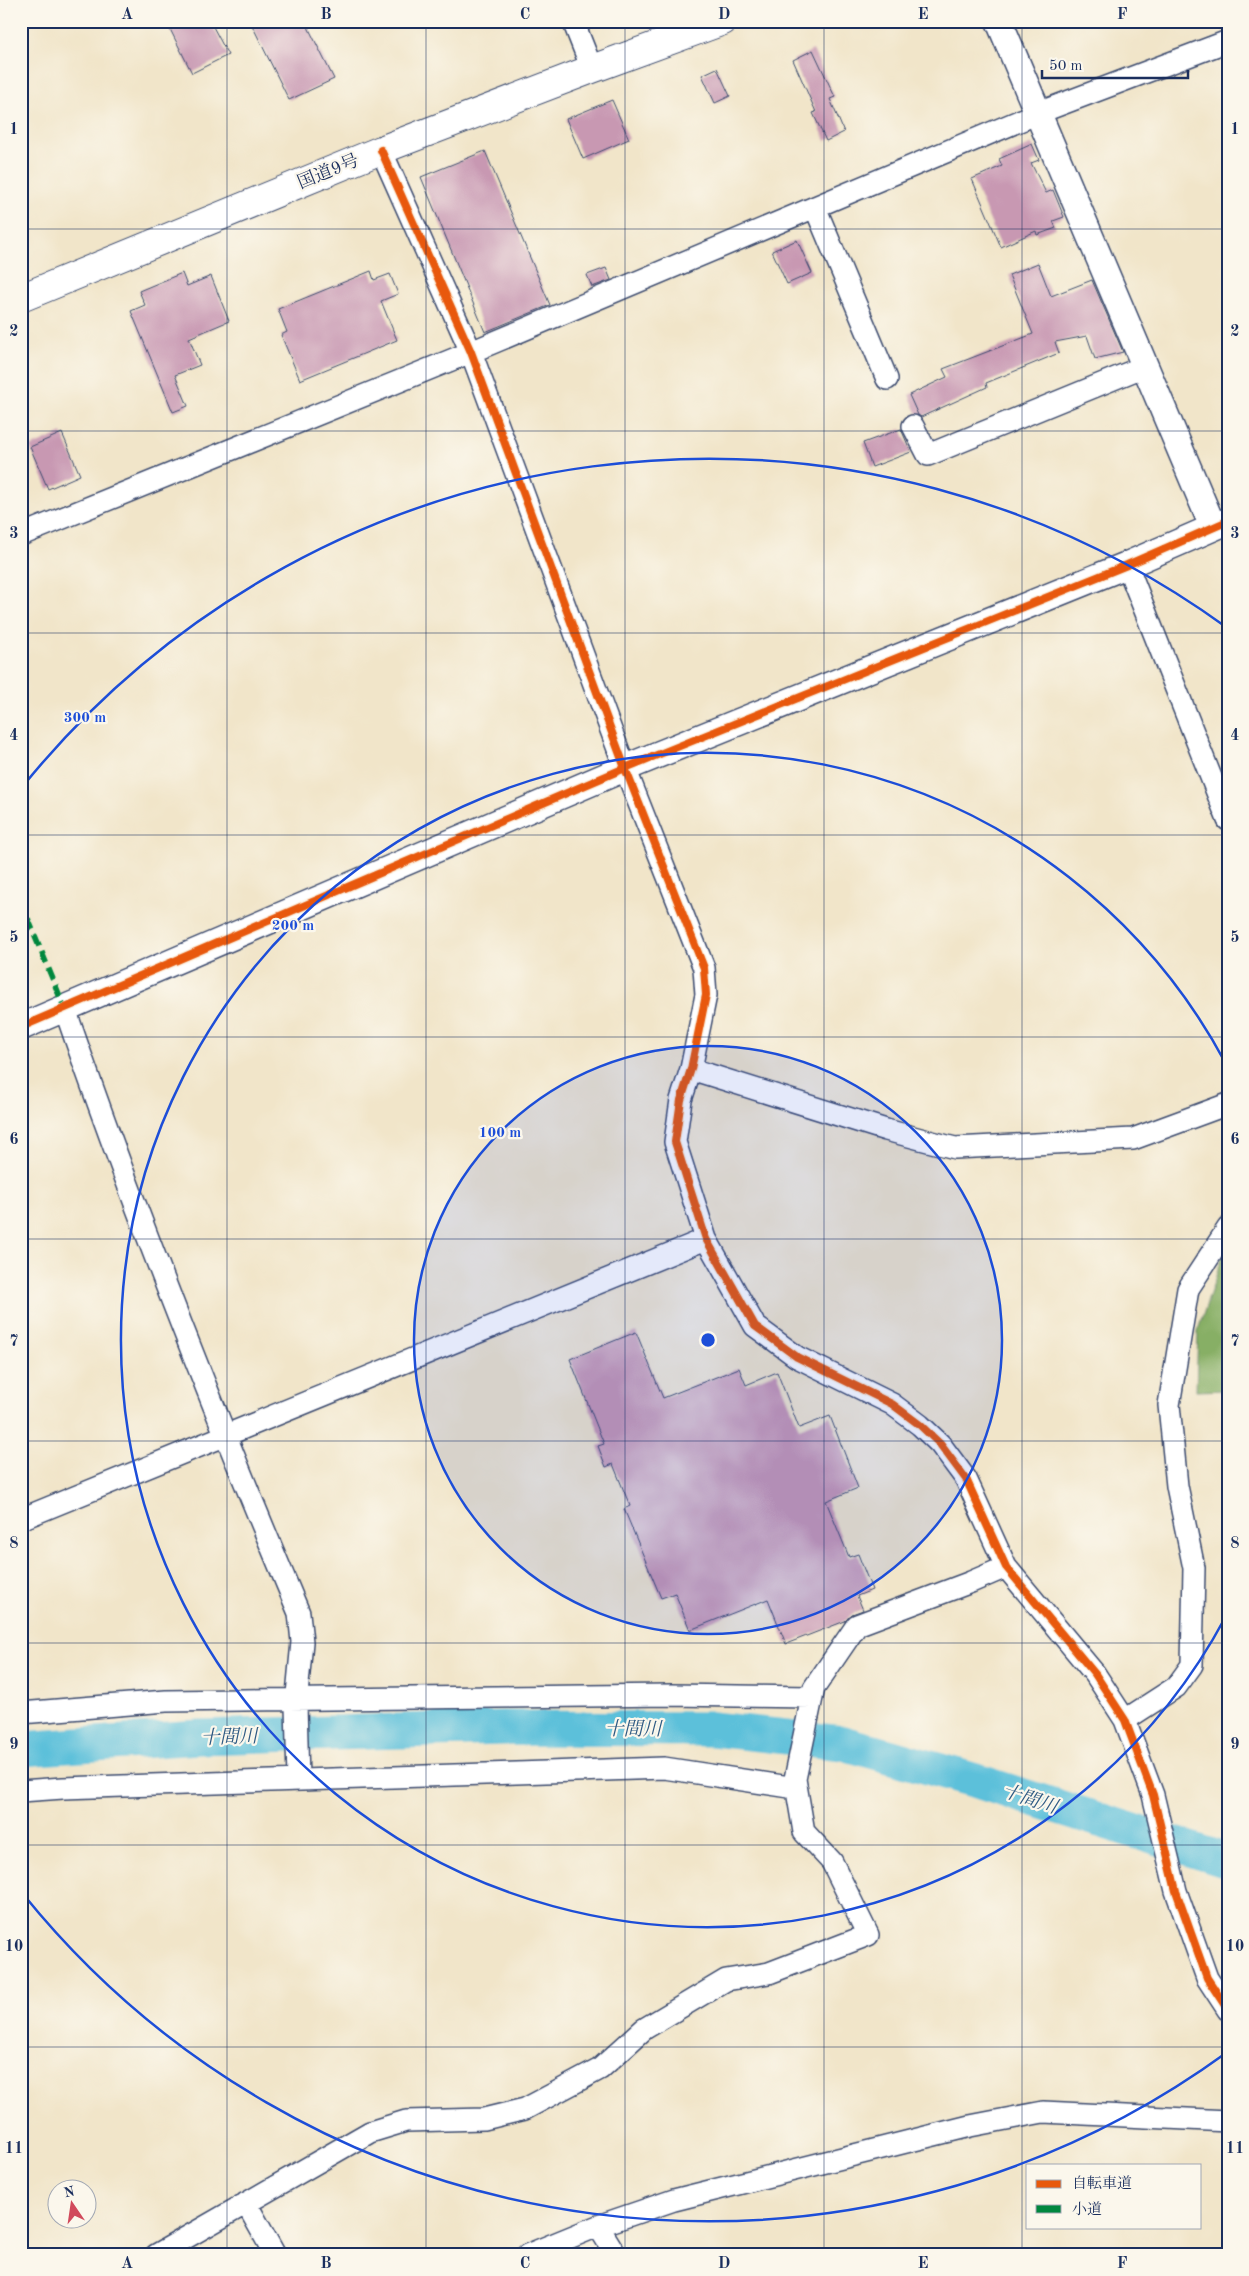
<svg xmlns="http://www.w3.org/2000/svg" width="1249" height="2276" viewBox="0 0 1249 2276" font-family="'Old Standard TT','Noto Serif JP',serif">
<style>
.forest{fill:#87af65;stroke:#516f62}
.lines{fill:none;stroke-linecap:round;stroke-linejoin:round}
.river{stroke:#5cc0da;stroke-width:35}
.building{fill:#c898b2}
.minor-casing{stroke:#3b4a6e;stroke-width:24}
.tertiary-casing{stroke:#3b4a6e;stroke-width:29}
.trunk-casing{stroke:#3b4a6e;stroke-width:30}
.minor{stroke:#fff;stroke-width:21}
.tertiary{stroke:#fff;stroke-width:26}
.trunk{stroke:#fff;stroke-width:28}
.quiet{stroke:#00873e;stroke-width:6;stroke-dasharray:12 6;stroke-linecap:butt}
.cycleway-casing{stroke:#fbf7ec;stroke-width:11}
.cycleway{stroke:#e8590c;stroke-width:8}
.grid{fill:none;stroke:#1b2f5e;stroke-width:1;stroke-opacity:0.55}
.ring{fill:none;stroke:#1d4ed8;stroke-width:2.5}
.labels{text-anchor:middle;stroke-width:4.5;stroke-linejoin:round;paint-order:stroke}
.street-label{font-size:18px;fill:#1b2f5e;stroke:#fbf7ec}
.water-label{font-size:19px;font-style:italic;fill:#2e5a83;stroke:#fbf7ec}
.centre{fill:#1d4ed8;stroke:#fbf7ec;stroke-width:2.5}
.ring-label{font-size:15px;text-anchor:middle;font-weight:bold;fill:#1d4ed8;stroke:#fbf7ec;stroke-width:4.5;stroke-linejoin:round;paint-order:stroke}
.neatline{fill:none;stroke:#1b2f5e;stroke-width:2}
.grid-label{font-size:16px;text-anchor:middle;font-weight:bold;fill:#1b2f5e}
</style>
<rect width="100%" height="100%" fill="#fbf7ec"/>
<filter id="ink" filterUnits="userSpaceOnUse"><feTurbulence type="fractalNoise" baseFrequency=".02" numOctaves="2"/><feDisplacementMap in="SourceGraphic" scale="10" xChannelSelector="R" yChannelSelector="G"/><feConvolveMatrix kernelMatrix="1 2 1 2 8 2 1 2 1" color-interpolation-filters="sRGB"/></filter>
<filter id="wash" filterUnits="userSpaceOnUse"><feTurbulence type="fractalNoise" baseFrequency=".0096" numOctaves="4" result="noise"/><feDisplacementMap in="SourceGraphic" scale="20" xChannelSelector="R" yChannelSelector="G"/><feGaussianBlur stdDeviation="1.12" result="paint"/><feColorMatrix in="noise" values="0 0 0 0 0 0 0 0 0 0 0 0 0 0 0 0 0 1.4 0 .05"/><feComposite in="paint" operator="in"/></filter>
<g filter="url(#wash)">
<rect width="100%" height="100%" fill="#f1e5c9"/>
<path class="forest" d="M 1228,1247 L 1228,1390 L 1196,1391 L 1198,1330 L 1224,1252 Z"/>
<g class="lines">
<path class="river" d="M 21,1749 L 199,1737 L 503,1728 L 712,1729 L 843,1743 L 980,1782 L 1228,1861"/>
</g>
<g id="blocks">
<path class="building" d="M 166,21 L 210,21 L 228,55 L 192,73 Z
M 250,21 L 305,21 L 334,79 L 289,100 Z
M 813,50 L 835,97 L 830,99 L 844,132 L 826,141 L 813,113 L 816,112 L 793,60 Z
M 717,68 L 730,96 L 715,103 L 702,75 Z
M 612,100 L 629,139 L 583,159 L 566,119 Z
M 1032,144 L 1039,160 L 1031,163 L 1046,193 L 1053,190 L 1064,217 L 1053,221 L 1056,228 L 1037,235 L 1036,231 L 1001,247 L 972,179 L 1002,166 L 999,159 Z
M 485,151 L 550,305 L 485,332 L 421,177 Z
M 797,240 L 812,273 L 787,284 L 772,251 Z
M 1038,263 L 1051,296 L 1092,280 L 1123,352 L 1095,359 L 1087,336 L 1055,342 L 1059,353 L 986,383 L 987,387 L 921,417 L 918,415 L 909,395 L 947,377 L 943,369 L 1033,334 L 1009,275 Z
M 606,268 L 611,280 L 592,287 L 587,275 Z
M 371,271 L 374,280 L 390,274 L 398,294 L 381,301 L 397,340 L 300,380 L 281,335 L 287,332 L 278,309 Z
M 182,273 L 187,286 L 211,276 L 229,321 L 189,338 L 200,365 L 175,375 L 188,406 L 173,412 L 131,311 L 145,305 L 139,291 Z
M 901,429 L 911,452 L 872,467 L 863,443 Z
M 62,433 L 80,475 L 48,489 L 30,447 Z
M 636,1332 L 663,1398 L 739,1368 L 746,1385 L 777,1372 L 799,1428 L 830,1416 L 858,1488 L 826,1501 L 849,1557 L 858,1554 L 872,1590 L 857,1596 L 863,1610 L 852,1614 L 845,1621 L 786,1644 L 768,1599 L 690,1630 L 675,1593 L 661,1598 L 624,1509 L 630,1506 L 613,1464 L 606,1467 L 598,1446 L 604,1444 L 570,1359 Z"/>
</g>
</g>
<g filter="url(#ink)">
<use href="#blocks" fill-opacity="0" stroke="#3b4a6e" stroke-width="1"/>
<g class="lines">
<defs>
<path id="minor" d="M 573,21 L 592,69
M 381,150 L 471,352 L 625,768 L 704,968 L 706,995 L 691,1069 L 681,1100 L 675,1142 L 706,1239 L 755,1326 L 797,1357 L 892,1404 L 920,1425 L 940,1444 L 966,1479 L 1006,1567 L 1095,1674 L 1125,1720 L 1153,1795 L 1176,1891 L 1207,1978 L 1228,2010
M 815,207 L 887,379
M 913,426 L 928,455 L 1145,366
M 21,535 L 471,352 L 1038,113 L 1228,41
M 1127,565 L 1228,820
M 65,1009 C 135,1213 215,1414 299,1613 L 302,1642 L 296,1705 L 298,1780
M 691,1069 L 886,1130 L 955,1148 L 1133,1139 L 1228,1104
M 21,1519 L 706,1239
M 21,1713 L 166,1701 L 672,1695 L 812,1697
M 1125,1720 L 1176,1687 L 1192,1665 L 1194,1568 L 1177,1486 L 1169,1405 L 1188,1289 L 1228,1228
M 21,1791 L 63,1788 L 664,1768 L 796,1788
M 246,2203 L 275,2255
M 598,2226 L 616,2255
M 156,2255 L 370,2132 L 406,2121 L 484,2119 L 525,2109 L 600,2069 L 644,2029 L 726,1980 L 769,1973 L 868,1935 L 832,1862 L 804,1832 L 795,1779 L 814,1688 L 857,1625 L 971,1582 L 1006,1567
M 527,2255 L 598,2226 L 674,2200 L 970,2126 L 1043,2112 L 1228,2121"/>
<path id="tertiary" d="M 999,21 L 1213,527
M 21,1027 L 625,768 L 1127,565 L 1228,521"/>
<path id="trunk" d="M 21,298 L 381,150 L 592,69 L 723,21"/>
</defs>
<use href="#minor" class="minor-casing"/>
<use href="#tertiary" class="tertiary-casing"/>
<use href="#trunk" class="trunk-casing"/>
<use href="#minor" class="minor"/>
<use href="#tertiary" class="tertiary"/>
<use href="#trunk" class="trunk"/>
<path class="quiet" d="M 21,902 L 65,1009"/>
<defs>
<path id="cycleway" d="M 381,150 L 471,352 L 625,768 L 704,968 L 706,995 L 691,1069 L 681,1100 L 675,1142 L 706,1239 L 755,1326 L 797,1357 L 892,1404 L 920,1425 L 940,1444 L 966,1479 L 1006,1567 L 1095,1674 L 1125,1720 L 1153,1795 L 1176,1891 L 1207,1978 L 1228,2010
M 21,1027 L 625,768 L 1127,565 L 1228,521"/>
</defs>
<use href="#cycleway" class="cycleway-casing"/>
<use href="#cycleway" class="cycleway"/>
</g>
</g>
<path class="grid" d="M 227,21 L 227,2255M 426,21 L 426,2255M 625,21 L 625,2255M 824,21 L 824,2255M 1022,21 L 1022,2255M 21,229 L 1228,229M 21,431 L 1228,431M 21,633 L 1228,633M 21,835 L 1228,835M 21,1037 L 1228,1037M 21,1239 L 1228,1239M 21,1441 L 1228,1441M 21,1643 L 1228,1643M 21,1845 L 1228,1845M 21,2047 L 1228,2047"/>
<circle cx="708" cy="1340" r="294" fill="#1d4ed8" fill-opacity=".12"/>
<g class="ring">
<circle cx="708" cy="1340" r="294"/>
<path d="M1226 1616A587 587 0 1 1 1226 1064"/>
<path d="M1226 2053A881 881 0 0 1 23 1894M23 786A881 881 0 0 1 1226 627"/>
</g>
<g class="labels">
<g class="street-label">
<text transform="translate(328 171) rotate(-22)" y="6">国道9号</text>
</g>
<g class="water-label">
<text x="633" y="1735">十間川</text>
<text transform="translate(229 1736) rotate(-2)" y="7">十間川</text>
<text transform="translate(1030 1798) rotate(18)" y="7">十間川</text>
</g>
</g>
<circle cx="708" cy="1340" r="8" class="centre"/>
<g class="ring-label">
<text x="85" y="722">300 m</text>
<text x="293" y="930">200 m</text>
<text x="500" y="1137">100 m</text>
</g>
<rect width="1249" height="2276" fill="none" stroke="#fbf7ec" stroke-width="55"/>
<rect x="1026" y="2164" width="175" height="65" fill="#fbf7ec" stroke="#a1a7b3"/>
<rect x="1036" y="2180" width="25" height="8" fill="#e8590c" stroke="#a1a7b3"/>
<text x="1072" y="2188" font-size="15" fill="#1b2f5e">自転車道</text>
<rect x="1036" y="2205" width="25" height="8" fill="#00873e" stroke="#a1a7b3"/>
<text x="1072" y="2214" font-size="15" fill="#1b2f5e">小道</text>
<g transform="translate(72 2204) rotate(347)"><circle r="24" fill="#fbf7ec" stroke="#a1a7b3"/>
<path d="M0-4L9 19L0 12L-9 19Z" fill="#d1495b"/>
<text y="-8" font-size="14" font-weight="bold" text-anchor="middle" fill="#1b2f5e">N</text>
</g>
<path d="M1042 70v8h146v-8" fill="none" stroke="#1b2f5e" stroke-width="2.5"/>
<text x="1049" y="70" font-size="15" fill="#1b2f5e" stroke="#fbf7ec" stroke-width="4" paint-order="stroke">50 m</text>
<rect x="28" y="28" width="1194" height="2220" class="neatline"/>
<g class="grid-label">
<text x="127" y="19">A</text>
<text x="326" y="19">B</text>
<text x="525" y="19">C</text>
<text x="724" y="19">D</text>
<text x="923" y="19">E</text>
<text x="1122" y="19">F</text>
<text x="14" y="134">1</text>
<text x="1235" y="134">1</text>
<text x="14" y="336">2</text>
<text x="1235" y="336">2</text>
<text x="14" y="538">3</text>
<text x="1235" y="538">3</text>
<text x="14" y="740">4</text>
<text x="1235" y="740">4</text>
<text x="14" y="942">5</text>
<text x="1235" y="942">5</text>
<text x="14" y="1144">6</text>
<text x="1235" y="1144">6</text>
<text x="14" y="1346">7</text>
<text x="1235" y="1346">7</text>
<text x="14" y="1548">8</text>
<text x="1235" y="1548">8</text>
<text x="14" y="1749">9</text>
<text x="1235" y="1749">9</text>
<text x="14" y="1951">10</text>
<text x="1235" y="1951">10</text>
<text x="14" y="2153">11</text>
<text x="1235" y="2153">11</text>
<text x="127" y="2268">A</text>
<text x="326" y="2268">B</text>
<text x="525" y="2268">C</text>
<text x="724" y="2268">D</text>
<text x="923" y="2268">E</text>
<text x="1122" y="2268">F</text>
</g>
</svg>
